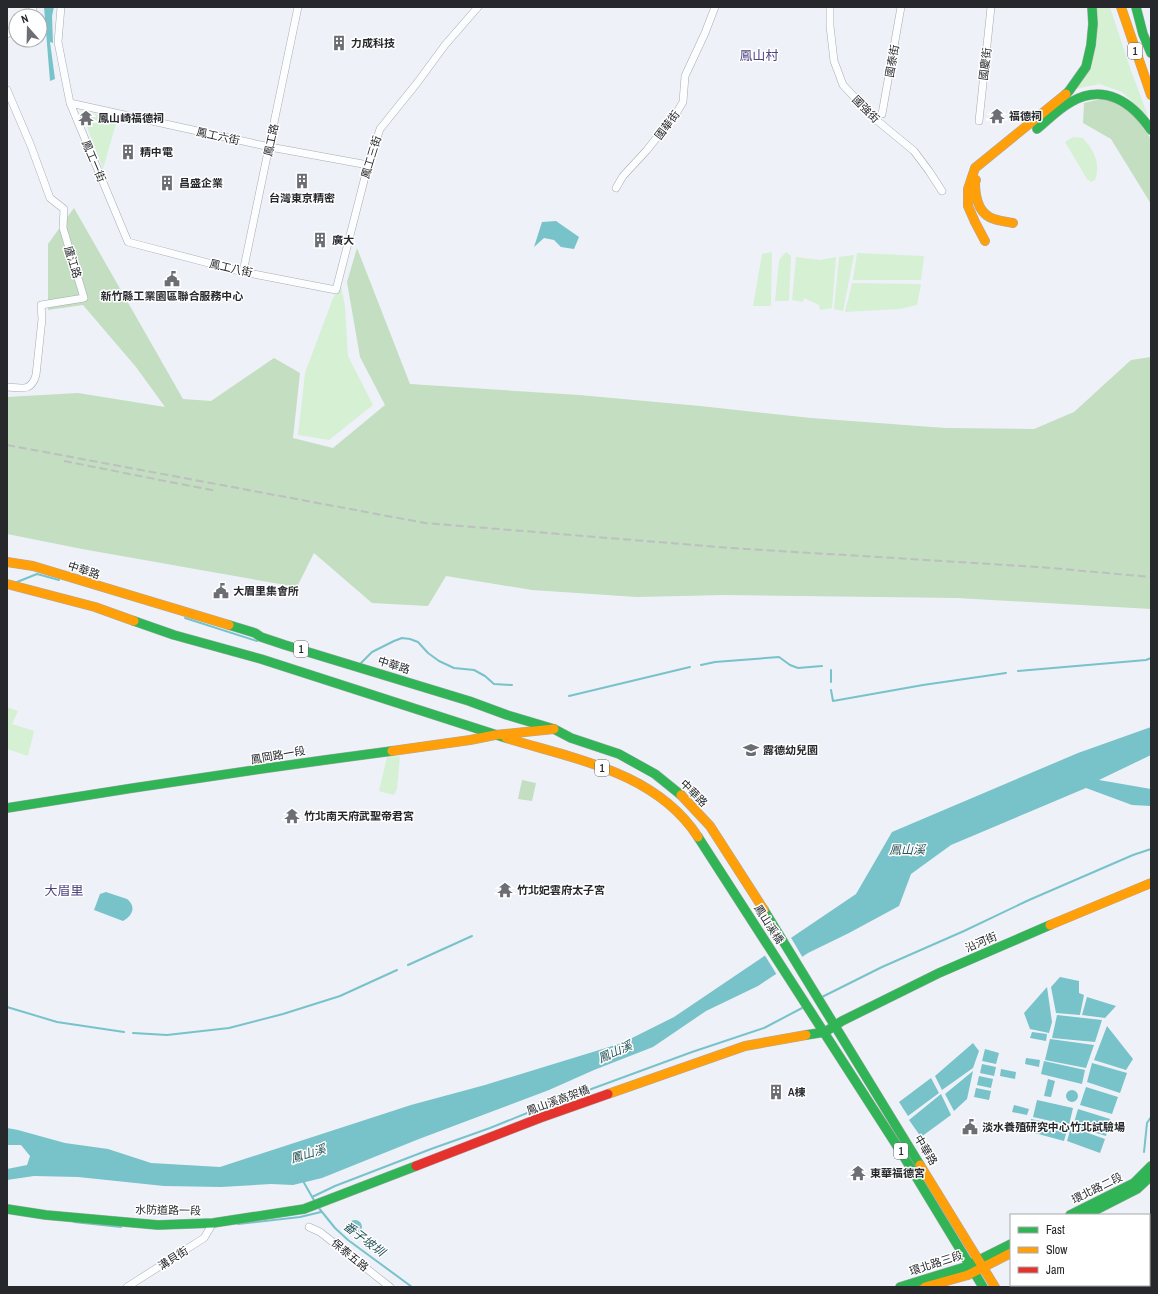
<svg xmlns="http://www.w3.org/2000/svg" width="1158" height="1294" viewBox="0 0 1158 1294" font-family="'Archivo Narrow','Noto Sans TC',sans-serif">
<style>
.green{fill:#d6f0d4}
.forest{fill:#c3dec0}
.water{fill:#78c2ca}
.pier{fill:#eef1f8}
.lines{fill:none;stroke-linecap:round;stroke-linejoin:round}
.stream{stroke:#78c2ca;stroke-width:2}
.street-casing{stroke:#a9abaf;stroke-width:8}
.fast-casing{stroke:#a9abaf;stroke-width:10}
.slow-casing{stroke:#a9abaf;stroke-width:10}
.jam-casing{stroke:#a9abaf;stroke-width:10}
.street{stroke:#fcfdfe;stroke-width:7}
.fast{stroke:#30b455;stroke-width:9}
.slow{stroke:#ff9f0a;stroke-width:9}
.jam{stroke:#e5322d;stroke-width:9}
.rail{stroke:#bebfc0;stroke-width:2;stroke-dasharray:8 4;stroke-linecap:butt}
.labels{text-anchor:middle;stroke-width:3;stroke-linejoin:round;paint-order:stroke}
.shield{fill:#fff;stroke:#67686b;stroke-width:1}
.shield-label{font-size:10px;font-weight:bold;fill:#26282c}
.poi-label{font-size:11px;font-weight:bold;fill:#26282c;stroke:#fff;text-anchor:start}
.street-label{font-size:11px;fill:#26282c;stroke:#fff}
.water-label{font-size:12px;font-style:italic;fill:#275458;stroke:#fff}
.quarter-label{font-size:13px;fill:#4e4381;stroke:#fff}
</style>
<rect width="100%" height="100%" fill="#eef1f8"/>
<path class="green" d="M 1097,7 L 1110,7 L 1130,68 L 1148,116 L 1122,92 L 1100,84 L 1075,89 Z
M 81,111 L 117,120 L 103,169 Z
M 1073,137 L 1083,138 C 1094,150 1101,164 1095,180 L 1091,182 L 1087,179 L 1065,142 Z
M 772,252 L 771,306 L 753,306 L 762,254 Z
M 786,252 L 791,256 L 789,301 L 775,301 L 779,260 Z
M 857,253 L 924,256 L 921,280 L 853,280 Z
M 854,255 L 843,311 L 834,309 L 839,257 Z
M 796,257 L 820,260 L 836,257 L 832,308 L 820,310 L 819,305 L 804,298 L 803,302 L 792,300 Z
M 852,283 L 921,284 L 917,305 L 899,309 L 845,312 Z
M 341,286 L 345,306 L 348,356 L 373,405 L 329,440 L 298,435 L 305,373 L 333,298 Z
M 7,707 L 18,711 L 12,724 L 34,731 L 28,756 L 7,749 Z
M 400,756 L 397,789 L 394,795 L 379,791 L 387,757 Z"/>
<path class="forest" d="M 1105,98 L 1126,109 L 1139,121 L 1151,139 L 1151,204 L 1111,139 L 1083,123 L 1084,103 Z
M 74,208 L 183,399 L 211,401 L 274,358 L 300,373 L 293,438 L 333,448 L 385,405 L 360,357 L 347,282 L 357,248 L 410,384 L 579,395 L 700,406 L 811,418 L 945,428 L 1034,429 L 1074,412 L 1131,360 L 1151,357 L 1151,609 L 957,598 L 724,595 L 637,597 L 532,590 L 446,576 L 428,606 L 372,603 L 314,553 L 297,587 L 82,549 L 7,534 L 7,397 L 78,393 L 165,407 L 136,367 L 83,305 L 48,310 L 48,244 Z
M 522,780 L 536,783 L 532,801 L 518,799 Z"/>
<path class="water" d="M 44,7 L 54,7 L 52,16 L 53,43 L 50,42 L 55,79 L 50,81 Z
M 556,221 L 579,237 L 574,249 L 561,247 L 554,240 L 544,238 L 534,247 L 542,222 Z
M 1151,727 L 1151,755 L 1099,780 L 1151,789 L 1151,806 L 1132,805 L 1086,788 L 951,845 L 911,874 L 899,906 L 849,933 L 808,953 L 758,986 L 706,1011 L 653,1047 L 594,1070 L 549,1090 L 419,1139 L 322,1178 L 293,1185 L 271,1184 L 221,1187 L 164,1186 L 78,1177 L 34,1176 L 7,1180 L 7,1169 L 27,1165 L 30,1156 L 21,1145 L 7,1145 L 7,1128 L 18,1130 L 65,1143 L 108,1149 L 151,1163 L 220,1167 L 411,1105 L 485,1085 L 622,1043 L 674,1017 L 856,894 L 892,832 L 1078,753 Z
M 106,892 L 127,899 C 137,907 132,916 123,921 L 94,910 L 100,894 Z
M 1060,977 L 1079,981 L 1079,993 L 1084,995 L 1080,1015 L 1056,1013 L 1051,987 Z
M 1047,987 L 1052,1022 L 1049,1033 L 1030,1029 L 1024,1013 Z
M 1087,997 L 1116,1006 L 1105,1018 L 1082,1015 Z
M 1057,1015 L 1102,1020 L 1095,1042 L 1052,1038 Z
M 1107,1026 L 1133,1059 L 1126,1070 L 1094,1060 Z
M 1032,1032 L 1047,1034 L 1046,1041 L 1030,1038 Z
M 1050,1039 L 1094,1045 L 1086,1068 L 1045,1060 Z
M 973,1043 L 979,1051 L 973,1068 L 942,1090 L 935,1076 Z
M 985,1049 L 999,1053 L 996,1064 L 982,1061 Z
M 1026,1058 L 1040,1060 L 1039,1067 L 1025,1064 Z
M 1044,1061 L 1085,1070 L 1082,1084 L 1041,1074 Z
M 1092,1063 L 1127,1073 L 1120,1093 L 1087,1082 Z
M 982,1064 L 996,1067 L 994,1076 L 980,1073 Z
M 1001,1069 L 1016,1072 L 1015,1079 L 1000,1076 Z
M 973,1071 L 967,1099 L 954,1111 L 945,1094 Z
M 979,1076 L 993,1079 L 991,1088 L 977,1085 Z
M 931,1078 L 939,1093 L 908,1116 L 899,1102 Z
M 1048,1079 L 1055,1081 L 1051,1097 L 1044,1096 Z
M 1086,1087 L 1118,1097 L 1112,1114 L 1080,1105 Z
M 976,1088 L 991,1091 L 989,1100 L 974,1097 Z
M1066 1096a6 6 0 1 1 12 0a6 6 0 1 1-12 0Z
M 941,1094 L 951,1115 L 921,1137 L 909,1120 Z
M 1037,1100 L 1073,1108 L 1069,1125 L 1033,1117 Z
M 1014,1105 L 1029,1109 L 1027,1115 L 1012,1112 Z
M 1078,1109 L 1110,1119 L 1106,1136 L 1073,1126 Z
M 1031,1119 L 1068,1127 L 1064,1141 L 1027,1131 Z
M 1071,1127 L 1105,1139 L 1100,1153 L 1067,1141 Z
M348 1227a7 7 0 1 1 14 0a7 7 0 1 1-14 0Z"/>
<path class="pier" d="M 790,936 L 803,958 L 777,975 L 764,954 Z"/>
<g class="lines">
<path class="stream" d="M 17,582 L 37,574 L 59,580
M 185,618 L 257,641
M 360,664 L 372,652 L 394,641 L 402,638 L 410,639 L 418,642 L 428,653 L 439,661 L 454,668 L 474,670 L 485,676 L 494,684 L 512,685
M 701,665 L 715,662 L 779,657 L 790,665 L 798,668 L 822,666
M 1018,671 L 1146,660 L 1151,658
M 831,682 L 831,670
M 831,690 L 833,701 L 923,685 L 1006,673
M 569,696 L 690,667
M 408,965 L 472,936
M 822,997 L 882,967 L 964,931 L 1029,900 L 1133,855 L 1151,849
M 7,1007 L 57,1022 L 124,1032
M 133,1033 L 167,1035 L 229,1028 L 283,1014 L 340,996 L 397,970
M 1144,1152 L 1147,1123 L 1151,1117
M 303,1181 L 315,1202
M 312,1197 L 335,1186 L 431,1149 L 490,1128 L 537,1109 L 692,1052 L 764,1028 L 804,1007
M 318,1207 L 335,1228 L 348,1240 L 412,1287
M 74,1222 L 121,1227
M 238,1224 L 300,1217 L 321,1212"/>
<defs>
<path id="street" d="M 61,7 L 58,42 L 70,103 L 128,242 L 243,272 L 336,290 L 368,165 L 380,129 L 417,83 L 445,45 L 478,7
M 830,7 L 830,26 L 834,61 L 843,85 L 874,118 L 914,151 L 929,171 L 942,191
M 28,16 L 32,12 L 33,7
M 7,34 L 16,27
M 7,90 L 31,146 L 50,198 L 64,209 L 63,228 L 84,298 L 41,305 L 42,319 L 36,375 C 31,392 22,388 7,387
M 70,103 L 270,147 L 368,165
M 882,114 L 901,7
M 979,121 L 991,7
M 616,188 L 623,176 L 647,150 L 677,112 L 683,102 L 685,76 L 705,33 L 715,7
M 243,272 L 298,7
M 309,1227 L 320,1232 L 390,1287
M 127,1287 L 204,1238 L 213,1223
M 1150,1287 L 1151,1284"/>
<path id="fast" d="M 1136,7 L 1143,34 L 1151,53
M 1066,94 L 1069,91 L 1086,67 L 1091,45 L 1093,24 L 1092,7
M 1037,129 C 1048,120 1058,109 1071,102 C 1104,83 1132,102 1151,130
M 134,621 L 174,635 L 261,659 L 506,738
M 229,625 L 255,633 L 261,637 L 285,645 L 469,701 L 507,715 L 554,729 L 571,738 L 619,754 L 655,774 L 681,795
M 7,808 C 135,787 263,768 392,751
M 698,837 L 901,1152 L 983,1287
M 764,910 L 920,1165
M 806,1035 L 825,1032 L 842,1021 L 939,973 L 1050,925
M 7,1209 L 46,1215 L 158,1225 L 213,1223 L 304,1209 L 416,1166
M 1070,1215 L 1134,1183 L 1151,1166
M 1086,1215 L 1137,1189 L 1151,1176
M 900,1287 L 965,1267 L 1011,1244"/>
<path id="slow" d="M 1121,7 L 1151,95
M 976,180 L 975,182 C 975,197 978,214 994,219 C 1000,221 1007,222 1013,223
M 985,241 L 975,222 L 968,206 L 968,189 L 975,168 L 1066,94
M 7,562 L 33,566 L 229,625
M 7,584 L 95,607 L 134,621
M 506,738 C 574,759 656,772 698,837
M 392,751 L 470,740 L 495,735 L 554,729
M 681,795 L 710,826 L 764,910
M 1050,925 L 1151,883
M 608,1094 L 745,1046 L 806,1035
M 920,1165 L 995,1287
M 925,1287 L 968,1275 L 1011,1253"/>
<path id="jam" d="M 416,1166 L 540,1118 L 608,1094"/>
</defs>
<use href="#street" class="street-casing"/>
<use href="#fast" class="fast-casing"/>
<use href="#slow" class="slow-casing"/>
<use href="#jam" class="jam-casing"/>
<use href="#street" class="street"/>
<use href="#fast" class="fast"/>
<use href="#slow" class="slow"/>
<use href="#jam" class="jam"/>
<path class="rail" d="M 7,445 L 425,523 L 731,548 L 1040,567 L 1151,577
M 64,461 L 165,481 L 217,491"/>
</g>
<defs>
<symbol id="building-bare" viewBox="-9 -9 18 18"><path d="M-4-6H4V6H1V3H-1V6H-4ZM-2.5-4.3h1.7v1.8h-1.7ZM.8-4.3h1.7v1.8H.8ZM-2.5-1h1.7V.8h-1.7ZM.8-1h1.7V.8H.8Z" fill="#6c6e73" stroke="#fff" stroke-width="2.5" paint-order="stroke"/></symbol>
<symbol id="temple-bare" viewBox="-9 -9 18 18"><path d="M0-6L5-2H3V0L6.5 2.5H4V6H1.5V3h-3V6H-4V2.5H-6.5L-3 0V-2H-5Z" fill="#6c6e73" stroke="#fff" stroke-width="2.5" paint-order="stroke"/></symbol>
<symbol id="civic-bare" viewBox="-9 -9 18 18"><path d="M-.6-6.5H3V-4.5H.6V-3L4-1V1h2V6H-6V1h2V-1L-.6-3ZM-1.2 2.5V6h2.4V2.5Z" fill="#6c6e73" stroke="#fff" stroke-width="2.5" paint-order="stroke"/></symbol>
<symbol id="school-bare" viewBox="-9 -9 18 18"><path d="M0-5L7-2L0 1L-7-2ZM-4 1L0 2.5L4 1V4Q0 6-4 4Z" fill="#6c6e73" stroke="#fff" stroke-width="2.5" paint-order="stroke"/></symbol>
</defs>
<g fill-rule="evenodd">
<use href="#building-bare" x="328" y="32" width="22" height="22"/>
<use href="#temple-bare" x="986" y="105" width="22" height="22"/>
<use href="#temple-bare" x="75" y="107" width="22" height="22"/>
<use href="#building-bare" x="117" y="141" width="22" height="22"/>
<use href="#building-bare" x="291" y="170" width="22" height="22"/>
<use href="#building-bare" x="156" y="172" width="22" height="22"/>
<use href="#building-bare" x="309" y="229" width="22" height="22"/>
<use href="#civic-bare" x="161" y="268" width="22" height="22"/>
<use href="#civic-bare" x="210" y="580" width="22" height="22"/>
<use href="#school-bare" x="740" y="739" width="22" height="22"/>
<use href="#temple-bare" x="281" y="805" width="22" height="22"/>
<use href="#temple-bare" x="494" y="879" width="22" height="22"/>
<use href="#building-bare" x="765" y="1081" width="22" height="22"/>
<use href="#civic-bare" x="959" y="1116" width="22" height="22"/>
<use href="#temple-bare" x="847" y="1162" width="22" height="22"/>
</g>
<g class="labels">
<g class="shield">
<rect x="1128" y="43" width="14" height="16" rx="3"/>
<rect x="294" y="641" width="14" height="16" rx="3"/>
<rect x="595" y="760" width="14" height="16" rx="3"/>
<rect x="894" y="1143" width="14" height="16" rx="3"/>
</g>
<g class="shield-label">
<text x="1135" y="55">1</text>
<text x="301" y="653">1</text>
<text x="602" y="772">1</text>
<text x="901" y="1155">1</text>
</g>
<g class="poi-label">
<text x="351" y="47">力成科技</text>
<text x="1009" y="120">福德祠</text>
<text x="98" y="122">鳳山崎福德祠</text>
<text x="140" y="156">精中電</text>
<text x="179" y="187">昌盛企業</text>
<text x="302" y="202" text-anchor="middle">台灣東京精密</text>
<text x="332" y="244">廣大</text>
<text x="172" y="300" text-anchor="middle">新竹縣工業園區聯合服務中心</text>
<text x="233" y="595">大眉里集會所</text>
<text x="763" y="754">露德幼兒園</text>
<text x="304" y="820">竹北南天府武聖帝君宮</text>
<text x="517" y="894">竹北妃雲府太子宮</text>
<text x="788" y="1096">A棟</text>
<text x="982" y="1131">淡水養殖研究中心竹北試驗場</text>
<text x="870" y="1177">東華福德宮</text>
</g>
<g class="street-label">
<text transform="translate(892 61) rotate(-80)" y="4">國泰街</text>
<text transform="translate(985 64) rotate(-83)" y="4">國慶街</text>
<text transform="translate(866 109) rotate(45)" y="4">國強街</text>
<text transform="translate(667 125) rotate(-53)" y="4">國華街</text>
<text transform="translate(218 136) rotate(12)" y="4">鳳工六街</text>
<text transform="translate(271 140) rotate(-78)" y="4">鳳工路</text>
<text transform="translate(371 157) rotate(-73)" y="4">鳳工三街</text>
<text transform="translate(94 161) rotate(67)" y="4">鳳工一街</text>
<text transform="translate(73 262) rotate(73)" y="4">廬江路</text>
<text transform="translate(231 268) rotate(13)" y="4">鳳工八街</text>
<text transform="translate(84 570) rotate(18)" y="4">中華路</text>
<text transform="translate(394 665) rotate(17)" y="4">中華路</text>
<text transform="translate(278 755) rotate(-10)" y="4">鳳岡路一段</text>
<text transform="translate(694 793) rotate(45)" y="4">中華路</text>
<text transform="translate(769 924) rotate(57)" y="4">鳳山溪橋</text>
<text transform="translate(981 942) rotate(-23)" y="4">沿河街</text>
<text transform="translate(558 1100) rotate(-20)" y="4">鳳山溪高架橋</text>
<text transform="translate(926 1150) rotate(59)" y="4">中華路</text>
<text transform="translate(1097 1188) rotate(-26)" y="4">環北路二段</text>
<text transform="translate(168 1210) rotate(1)" y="4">水防道路一段</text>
<text transform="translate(350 1255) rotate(39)" y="4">保泰五路</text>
<text transform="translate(173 1258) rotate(-32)" y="4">溝貝街</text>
<text transform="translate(936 1263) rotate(-18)" y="4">環北路三段</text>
</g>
<g class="water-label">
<text x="907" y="854">鳳山溪</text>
<text transform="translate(615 1052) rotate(-24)" y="4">鳳山溪</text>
<text transform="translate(308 1154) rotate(-17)" y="4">鳳山溪</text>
<text transform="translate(364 1239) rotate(37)" y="4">番子坡圳</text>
</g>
<g class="quarter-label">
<text x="759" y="60">鳳山村</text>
<text x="64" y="895">大眉里</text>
</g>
</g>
<rect width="1158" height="1294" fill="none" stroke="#26282c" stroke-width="16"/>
<rect x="1010" y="1214" width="140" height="72" fill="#ffffff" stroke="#a8a9ab"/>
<rect x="1018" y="1227" width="20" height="6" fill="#30b455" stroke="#a8a9ab"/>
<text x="1046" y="1234" font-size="12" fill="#26282c">Fast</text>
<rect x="1018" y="1247" width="20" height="6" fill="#ff9f0a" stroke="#a8a9ab"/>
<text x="1046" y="1254" font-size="12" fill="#26282c">Slow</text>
<rect x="1018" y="1267" width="20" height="6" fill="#e5322d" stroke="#a8a9ab"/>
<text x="1046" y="1274" font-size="12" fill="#26282c">Jam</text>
<g transform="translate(28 28) rotate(340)"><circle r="19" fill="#ffffff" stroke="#a8a9ab"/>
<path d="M0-3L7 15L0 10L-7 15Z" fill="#6c6e73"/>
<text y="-6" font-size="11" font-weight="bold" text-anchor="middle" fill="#26282c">N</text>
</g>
</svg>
